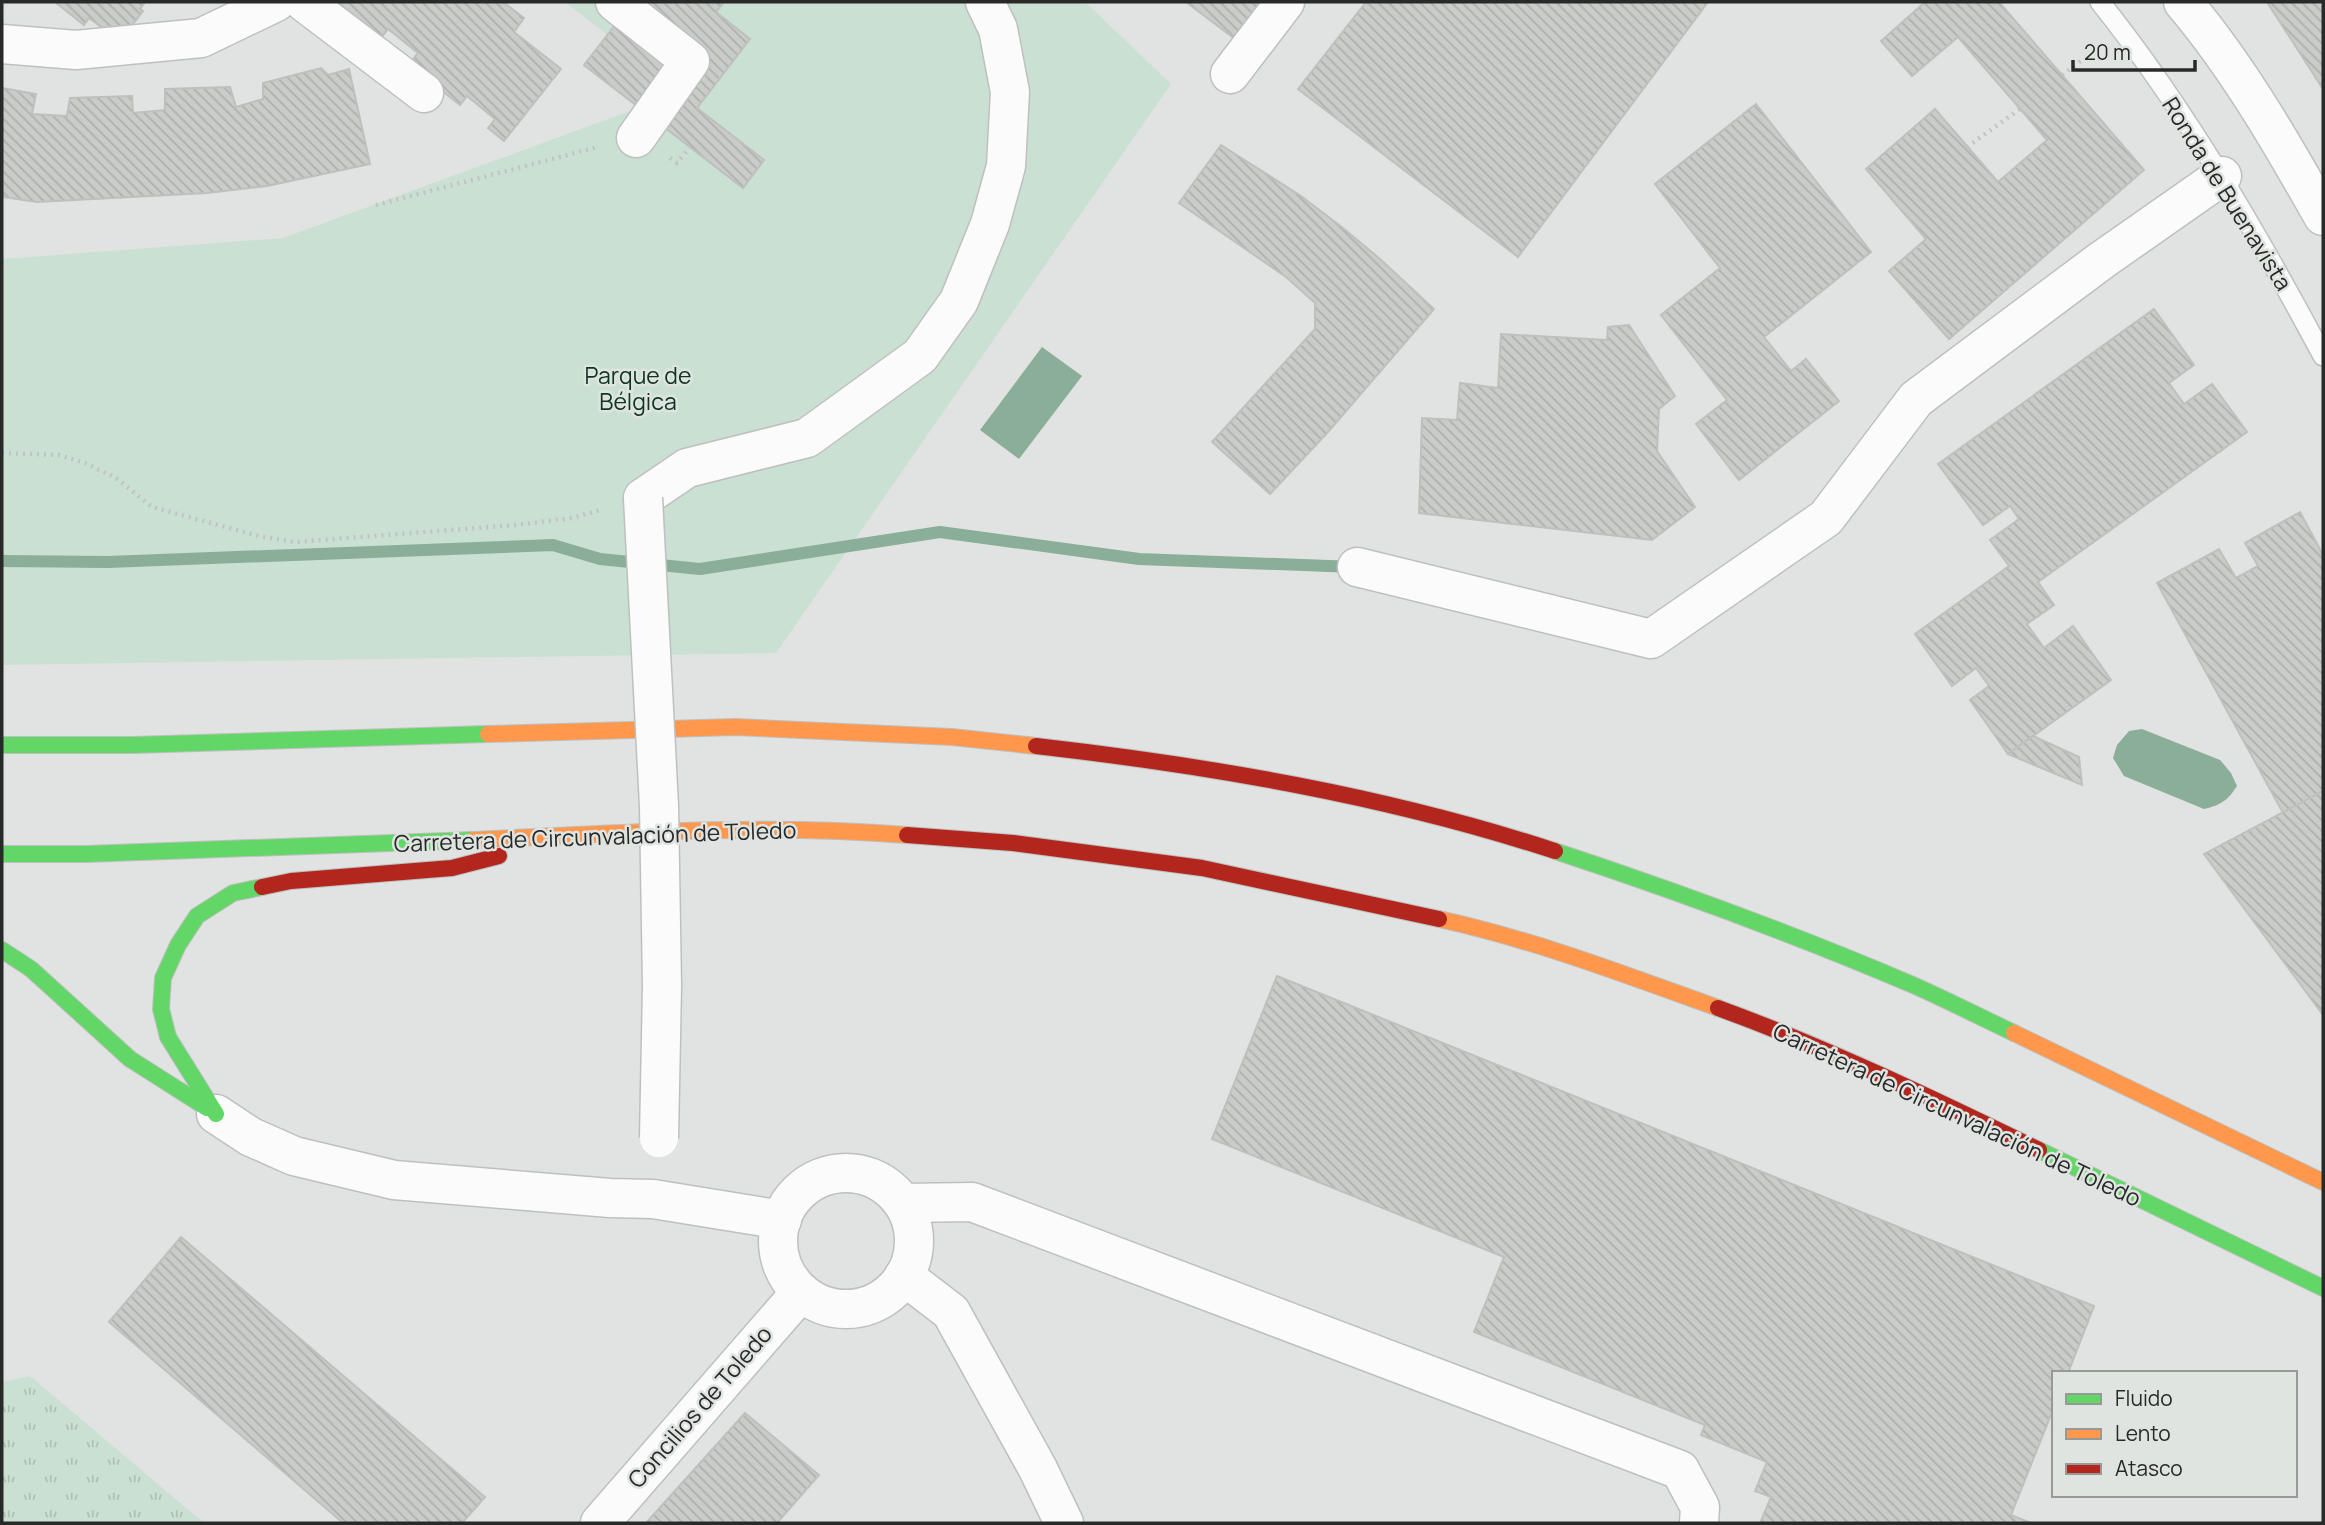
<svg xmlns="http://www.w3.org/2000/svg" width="2325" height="1525" font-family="Manrope,sans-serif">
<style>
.grass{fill:url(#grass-tufts)}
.park{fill:#cae0d2}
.water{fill:#8aae97}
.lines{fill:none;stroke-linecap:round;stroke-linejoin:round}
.stream{stroke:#8aae97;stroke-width:12}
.building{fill:url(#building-back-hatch);stroke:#bec0be;stroke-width:2}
.lane-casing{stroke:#bec0bf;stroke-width:22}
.street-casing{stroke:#bec0bf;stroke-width:41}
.fast-casing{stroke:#bec0bf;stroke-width:18}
.slow-casing{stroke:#bec0bf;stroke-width:18}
.jam-casing{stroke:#bec0bf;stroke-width:18}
.path{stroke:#c3c3c3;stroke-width:4.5;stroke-dasharray:2 5;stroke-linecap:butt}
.lane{stroke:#fafbfa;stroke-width:19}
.street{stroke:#fafbfa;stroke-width:38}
.fast{stroke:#63d668;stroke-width:16}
.slow{stroke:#ff974d;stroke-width:16}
.jam{stroke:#b3261e;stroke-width:16}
.street-bridge-casing{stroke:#bec0bf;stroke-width:41;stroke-linecap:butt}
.street-bridge{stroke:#fafbfa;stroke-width:38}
.labels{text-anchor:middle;stroke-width:5;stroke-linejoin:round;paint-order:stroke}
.street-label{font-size:23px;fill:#282a29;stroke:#dfe4e1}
.park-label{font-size:23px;fill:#0d3721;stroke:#dfe4e1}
</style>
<defs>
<pattern id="grass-tufts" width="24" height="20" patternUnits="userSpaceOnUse" patternTransform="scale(1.75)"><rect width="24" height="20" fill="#cae0d2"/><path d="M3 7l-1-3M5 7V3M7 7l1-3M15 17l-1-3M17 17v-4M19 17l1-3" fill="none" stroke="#aec0b4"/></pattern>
<pattern id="building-back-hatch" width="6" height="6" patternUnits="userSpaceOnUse" patternTransform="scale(1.75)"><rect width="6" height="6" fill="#caccca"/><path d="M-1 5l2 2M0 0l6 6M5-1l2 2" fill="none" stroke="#aeafae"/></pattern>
</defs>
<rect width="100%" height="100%" fill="#e0e3e1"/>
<!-- grass -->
<polygon class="grass" points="30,1376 204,1523 2,1523 2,1382"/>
<!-- park -->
<polygon class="park" points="565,2 1085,2 1171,84 776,653 2,665 2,259 283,238 682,92"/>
<!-- water -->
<g class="water">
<polygon points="1042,347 1082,376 1019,459 980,430"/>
<path d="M2142,729L2220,760L2231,773L2237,786C2228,800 2221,805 2204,809L2124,776L2113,758L2117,745L2129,731Z"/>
</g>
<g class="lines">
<!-- stream -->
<polyline class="stream" points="2,561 108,562 553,545 600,559 700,569 940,532 1139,559 1355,567"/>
</g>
<!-- building -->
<g class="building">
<polygon points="55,2 145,2 140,9 143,11 120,41 89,18 84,25"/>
<polygon points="332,2 503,2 524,18 514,32 561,69 504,141 488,128 495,119 467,96 460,105 409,64 418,53 388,29 379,40"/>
<polygon points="633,2 724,2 716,12 750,39 697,108 764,160 743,188 584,65"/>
<polygon points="1186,2 1281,2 1247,48"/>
<polygon points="1366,2 1708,2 1518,257 1298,89"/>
<polygon points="1925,2 1999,2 2144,170 1949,339 1889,271 1926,239 1866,169 1935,109 1998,182 2047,140 1958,37 1912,76 1881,41"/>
<polygon points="2267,2 2323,2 2323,89"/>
<polygon points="321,68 328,75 349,69 370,164 267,186 207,193 37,202 2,197 2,88 36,94 32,114 67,116 70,98 132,96 133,113 165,110 165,89 230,87 236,107 263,99 263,83"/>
<polygon points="1756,104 1871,252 1764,337 1791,371 1806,359 1839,401 1739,480 1696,424 1727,400 1661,315 1720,268 1655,184"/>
<polygon points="1221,145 1301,196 1343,228 1380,259 1434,309 1328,432 1270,494 1212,442 1315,329 1315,303 1286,277 1179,203"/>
<polygon points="2154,309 2194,365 2169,383 2184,404 2212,384 2247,432 2038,582 2054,605 2027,624 2044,648 2073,626 2111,680 2008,754 1970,700 1989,686 1976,668 1952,686 1915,634 2009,566 1990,540 2019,519 2010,506 1983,525 1938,464"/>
<polygon points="1629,325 1675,396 1659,409 1657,451 1695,507 1652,540 1419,513 1422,418 1457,420 1460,383 1498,388 1501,334 1607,340 1608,327"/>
<polygon points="2300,512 2323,555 2323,791 2283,813 2157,583 2219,549 2236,578 2258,566 2245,543"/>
<polygon points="2033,736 2079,757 2082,785 2008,754"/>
<polygon points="2323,791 2323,1015 2204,854"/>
<polygon points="1277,976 2094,1306 2068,1373 2054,1373 2054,1407 2011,1515 2031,1523 1760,1523 1771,1497 1755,1491 1767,1462 1701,1435 1705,1425 1474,1332 1504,1257 1212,1139"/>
<polygon points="181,1237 485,1497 462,1523 343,1523 109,1322"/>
<polygon points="745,1413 819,1475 777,1523 646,1523"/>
</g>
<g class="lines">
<!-- lane casing -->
<g class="lane-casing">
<path id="lane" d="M2100,2C2187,111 2257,233 2323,356"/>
</g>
<!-- street casing -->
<g class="street-casing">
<g id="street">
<polyline points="304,2 424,93"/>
<polyline points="615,2 690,61 636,138"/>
<path d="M2183,2C2238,67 2281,142 2323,216"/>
<polyline points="2,44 76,50 201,38 276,2"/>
<polyline points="1230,74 1285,2"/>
<polyline points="643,498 687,468 807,438 920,356 959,301 990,224 1006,166 1010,92 998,29 985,2"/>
<polyline points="1357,567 1651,639 1826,518 1916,399 2102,260 2222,176"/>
<polyline points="216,1114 251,1137 294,1156 394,1180 610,1198 653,1199 782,1220"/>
<circle cx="846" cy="1241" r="68"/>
<polyline points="903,1203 972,1202 1680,1470 1700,1507 1699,1523"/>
<polyline points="904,1276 951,1312 1038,1469 1064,1523"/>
<polyline points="600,1523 801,1292"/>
</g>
</g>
<!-- fast casing -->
<g class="fast-casing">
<g id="fast">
<polyline points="2,745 133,745 488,734"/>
<path d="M1555,851C1676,891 1796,935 1913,985C1947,1000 1980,1017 2014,1033"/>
<polyline points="2,854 86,854 473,840"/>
<polyline points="2,950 31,969 130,1059 207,1108"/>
<polyline points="216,1114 168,1037 161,1009 163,978 178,945 197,916 233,893 262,887"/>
<polyline points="2039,1150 2323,1288"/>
</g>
</g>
<!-- slow casing -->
<g class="slow-casing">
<g id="slow">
<polyline points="488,734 736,727 952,737 1036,746"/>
<path d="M473,840C618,833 762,824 907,835"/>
<path d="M1439,919C1535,940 1626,975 1718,1008"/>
<polyline points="2014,1033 2323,1182"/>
</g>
</g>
<!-- jam casing -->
<g class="jam-casing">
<g id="jam">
<path d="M1036,746C1211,766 1387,796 1555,851"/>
<polyline points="907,835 1013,843 1202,868 1439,919"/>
<polyline points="262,887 291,881 452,868 499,856"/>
<path d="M1718,1008C1828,1048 1934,1099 2039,1150"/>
</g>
</g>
<!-- path -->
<g class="path">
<polyline points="2062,75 2099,47"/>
<polyline points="1967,147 2020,109"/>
<polyline points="670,158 677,163 690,147"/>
<polyline points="376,205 598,147"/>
<polyline points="2,453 59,455 85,463 116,478 152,507 259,536 295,542 516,525 572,518 603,509"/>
</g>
<!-- lane -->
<use href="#lane" class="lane"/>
<!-- street -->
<use href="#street" class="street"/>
<!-- fast -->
<use href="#fast" class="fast"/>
<!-- slow -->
<use href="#slow" class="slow"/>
<!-- jam -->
<use href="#jam" class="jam"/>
<!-- street-bridge casing -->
<g class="street-bridge-casing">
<polyline id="street-bridge" points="643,498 659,806 662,986 659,1138"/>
</g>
<!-- street-bridge -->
<use href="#street-bridge" class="street-bridge"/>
</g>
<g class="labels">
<!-- street labels -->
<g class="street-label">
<text transform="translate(2227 194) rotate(58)" y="8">Ronda de Buenavista</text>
<text transform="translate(595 837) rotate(-2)" y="8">Carretera de Circunvalación de Toledo</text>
<text transform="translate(1957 1115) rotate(25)" y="8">Carretera de Circunvalación de Toledo</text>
<text transform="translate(700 1407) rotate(-49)" y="8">Concilios de Toledo</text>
</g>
<!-- park labels -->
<g class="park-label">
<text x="638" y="384">Parque de<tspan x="638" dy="26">Bélgica</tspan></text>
</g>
</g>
<!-- border -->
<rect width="2325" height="1525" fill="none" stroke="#282a29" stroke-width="7"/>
<!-- legend -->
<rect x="2052" y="1371" width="245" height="126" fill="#dfe4e1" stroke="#969a97" stroke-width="2"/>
<rect x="2066" y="1394" width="35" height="10" fill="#63d668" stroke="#969a97" stroke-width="2"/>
<text x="2115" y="1406" font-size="21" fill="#282a29">Fluido</text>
<rect x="2066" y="1429" width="35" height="10" fill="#ff974d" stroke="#969a97" stroke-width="2"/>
<text x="2115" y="1441" font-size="21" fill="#282a29">Lento</text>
<rect x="2066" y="1464" width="35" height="10" fill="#b3261e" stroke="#969a97" stroke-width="2"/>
<text x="2115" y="1476" font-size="21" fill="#282a29">Atasco</text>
<!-- scale -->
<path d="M2073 60v10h122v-10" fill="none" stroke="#282a29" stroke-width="3.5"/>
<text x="2084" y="60" font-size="21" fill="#282a29" stroke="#dfe4e1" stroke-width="5" paint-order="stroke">20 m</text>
</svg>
